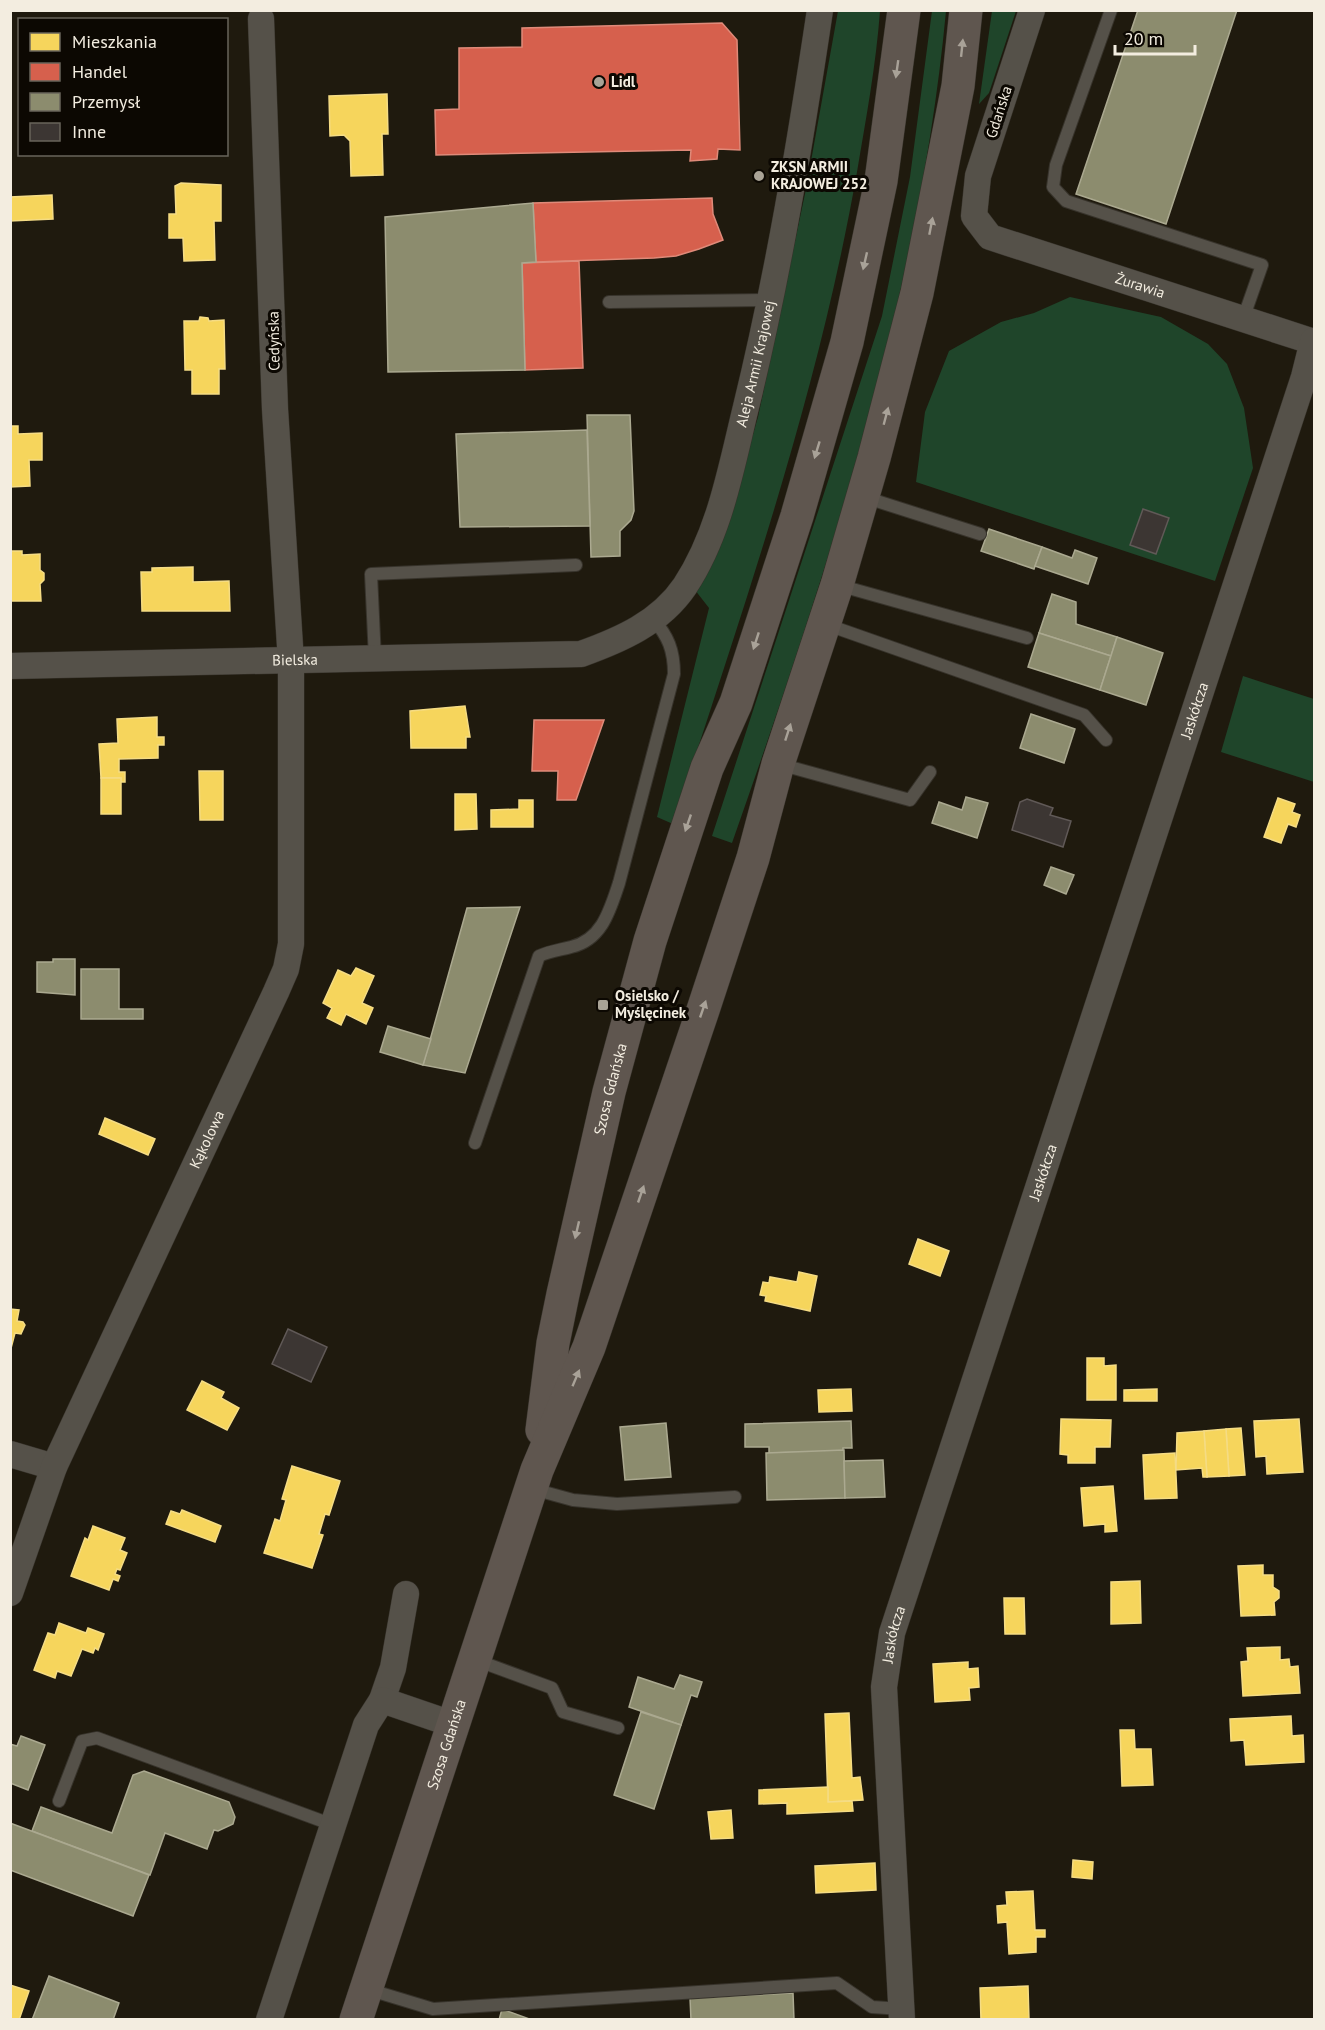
<svg xmlns="http://www.w3.org/2000/svg" width="1325" height="2030" font-family="'PT Sans',sans-serif">
<style>
.green{fill:#1f452a}
.homes{fill:#f6d55c;stroke:#f5dc84;stroke-width:1.5}
.shops{fill:#d6604d;stroke:#df8a79;stroke-width:1.5}
.industry{fill:#8c8c6e;stroke:#aba990;stroke-width:1.5}
.building{fill:#3c3633;stroke:#605957;stroke-width:1.5}
.lines{fill:none;stroke-linecap:round;stroke-linejoin:round}
.lane-casing{stroke:#37332b;stroke-width:14}
.street-casing{stroke:#37332b;stroke-width:27}
.primary-casing{stroke:#37332b;stroke-width:34}
.lane{stroke:#555149;stroke-width:12}
.street{stroke:#555149;stroke-width:26}
.primary{stroke:#5f564f;stroke-width:33}
.oneway{fill:#a9a298}
.poi-dot{fill:#a9a396;stroke:#0c0802;stroke-width:2}
.labels{text-anchor:middle;stroke-width:6;stroke-linejoin:round;paint-order:stroke}
.poi-label{font-size:15px;font-weight:bold;fill:#f3ede0;stroke:#0c0802;text-anchor:start}
.street-label{font-size:15px;fill:#f3ede0;stroke:#0c0802}
</style>
<rect width="100%" height="100%" fill="#1f1a0e"/>
<!-- green -->
<g class="green">
<path d="M838,11H880C876,65 866,119 857,172C818,395 743,609 673,824L657,817L709,608L695,590L734,499L758,417L806,189Z"/>
<path d="M932,11H946C919,298 827,572 732,843L712,836L882,316L910,177Z"/>
<polygon points="992,11 1016,11 989,93 979,104"/>
<polygon points="1070,297 1161,317 1208,344 1227,364 1244,408 1253,468 1215,581 916,482 925,412 949,351 1001,322 1034,313"/>
<polygon points="1243,676 1314,699 1314,782 1221,752"/>
</g>
<!-- homes -->
<g class="homes">
<polygon points="387,94 388,134 382,134 383,175 351,176 350,141 344,135 330,136 329,96"/>
<polygon points="181,183 221,185 221,221 214,221 215,260 184,261 183,238 169,238 169,214 176,214 175,186"/>
<polygon points="52,195 53,219 10,221 10,197"/>
<polygon points="200,317 208,318 209,321 224,320 225,369 219,369 219,394 192,394 192,370 185,370 184,321 199,321"/>
<polygon points="10,426 18,426 18,434 42,433 42,460 29,460 30,486 10,487"/>
<polygon points="10,551 22,551 22,555 40,554 40,570 44,573 44,580 40,584 41,601 10,601"/>
<polygon points="193,567 193,582 229,581 230,611 142,611 141,572 152,572 152,568"/>
<polygon points="465,706 470,737 466,737 466,748 411,748 410,711"/>
<polygon points="157,717 157,737 164,737 164,745 158,745 158,758 119,759 119,772 125,772 125,782 121,782 121,778 101,778 99,744 118,743 117,719"/>
<polygon points="199,771 223,771 223,820 200,820"/>
<rect x="101" y="778" width="20" height="36"/>
<polygon points="455,794 476,794 477,829 455,830"/>
<polygon points="1278,798 1295,804 1292,812 1300,815 1296,827 1288,824 1281,843 1264,837"/>
<polygon points="519,800 533,800 533,827 491,827 491,810 519,809"/>
<polygon points="356,968 374,976 362,1003 373,1008 366,1024 346,1014 341,1025 327,1018 332,1008 323,1003 338,970 351,976"/>
<polygon points="105,1118 155,1139 148,1155 99,1134"/>
<polygon points="918,1239 949,1251 940,1276 909,1264"/>
<polygon points="799,1272 817,1276 810,1311 765,1301 766,1296 760,1295 763,1282 769,1283 770,1277 797,1282"/>
<polygon points="10,1309 19,1310 17,1321 23,1322 25,1325 21,1334 15,1333 10,1352"/>
<polygon points="1087,1358 1104,1358 1104,1366 1116,1365 1116,1400 1087,1400"/>
<polygon points="202,1381 224,1392 221,1398 239,1408 227,1430 187,1410"/>
<polygon points="851,1389 852,1411 819,1412 818,1390"/>
<polygon points="1157,1389 1157,1401 1124,1401 1124,1390"/>
<polygon points="1061,1419 1111,1420 1110,1447 1095,1447 1095,1463 1068,1463 1068,1455 1060,1454"/>
<polygon points="1299,1419 1303,1472 1267,1474 1266,1456 1256,1457 1254,1421"/>
<polygon points="1241,1428 1245,1475 1229,1476 1226,1429"/>
<polygon points="1226,1429 1229,1476 1207,1477 1204,1431"/>
<polygon points="1204,1431 1207,1477 1203,1477 1202,1468 1176,1470 1177,1433"/>
<polygon points="1175,1453 1177,1498 1145,1499 1143,1455"/>
<polygon points="292,1466 340,1481 329,1515 325,1514 319,1534 323,1535 312,1568 264,1553 275,1519 280,1521 286,1500 282,1499"/>
<polygon points="1113,1486 1117,1531 1105,1532 1105,1524 1084,1526 1081,1488"/>
<polygon points="182,1510 221,1526 215,1542 166,1524 171,1511 180,1514"/>
<polygon points="93,1526 125,1538 120,1550 127,1553 120,1570 117,1569 115,1574 120,1576 118,1581 113,1579 109,1590 71,1576 85,1538 88,1540"/>
<polygon points="1263,1565 1263,1575 1273,1575 1273,1587 1279,1591 1279,1598 1274,1602 1275,1615 1241,1616 1238,1566"/>
<polygon points="1140,1581 1141,1623 1111,1624 1111,1582"/>
<polygon points="1004,1598 1024,1598 1025,1634 1005,1634"/>
<polygon points="59,1623 86,1633 88,1628 104,1634 98,1650 95,1648 93,1653 82,1649 71,1676 57,1671 55,1678 34,1670 48,1633 55,1635"/>
<polygon points="1280,1647 1280,1660 1289,1659 1290,1667 1298,1666 1300,1693 1243,1696 1241,1662 1248,1661 1247,1648"/>
<polygon points="968,1662 968,1669 978,1668 979,1687 969,1688 970,1700 935,1702 933,1664"/>
<polygon points="849,1713 852,1778 860,1777 863,1800 828,1802 825,1714"/>
<polygon points="1291,1716 1292,1736 1303,1735 1304,1762 1246,1765 1244,1740 1231,1741 1230,1719"/>
<polygon points="1120,1730 1134,1730 1135,1749 1151,1749 1153,1785 1122,1786"/>
<polygon points="828,1787 828,1802 852,1801 853,1811 787,1814 787,1803 759,1804 759,1790"/>
<polygon points="731,1810 733,1838 711,1839 708,1812"/>
<polygon points="1073,1860 1093,1862 1092,1879 1072,1877"/>
<polygon points="875,1863 876,1890 816,1893 815,1866"/>
<polygon points="1033,1891 1035,1930 1045,1930 1045,1937 1036,1937 1036,1952 1009,1954 1007,1922 998,1923 997,1906 1007,1905 1006,1892"/>
<polygon points="10,1985 29,1991 19,2020 10,2020"/>
<polygon points="1028,1986 1029,2020 981,2020 980,1988"/>
</g>
<!-- shops -->
<g class="shops">
<polygon points="722,23 737,40 740,150 718,149 717,159 690,161 691,150 436,155 435,110 459,109 459,48 522,47 522,28"/>
<polygon points="712,198 713,214 723,240 699,249 676,256 654,258 536,262 533,203"/>
<polygon points="579,261 583,368 525,370 522,263"/>
<polygon points="534,720 604,720 576,800 557,800 558,771 532,771"/>
</g>
<!-- industry -->
<g class="industry">
<polygon points="1138,10 1237,10 1166,224 1076,194"/>
<polygon points="533,203 536,262 522,263 525,370 388,372 385,217"/>
<polygon points="587,415 630,415 634,511 631,520 620,531 620,556 591,557"/>
<polygon points="587,430 590,526 460,527 456,434"/>
<polygon points="989,529 1042,547 1034,569 981,551"/>
<polygon points="1042,547 1072,558 1075,550 1097,558 1088,584 1035,566"/>
<polygon points="1052,594 1076,602 1076,624 1117,637 1111,656 1039,633"/>
<polygon points="1039,633 1111,656 1100,690 1028,667"/>
<polygon points="1117,637 1163,653 1146,705 1100,690"/>
<polygon points="1031,714 1075,729 1064,763 1020,748"/>
<polygon points="966,797 988,803 977,838 932,823 939,802 962,810"/>
<polygon points="1051,867 1074,875 1066,894 1044,885"/>
<polygon points="520,907 465,1073 423,1065 467,908"/>
<polygon points="53,959 75,959 75,995 37,992 37,962 53,962"/>
<polygon points="81,969 119,969 119,1009 143,1009 143,1019 81,1019"/>
<polygon points="388,1026 431,1039 423,1065 380,1052"/>
<polygon points="851,1421 852,1448 843,1448 843,1451 769,1453 769,1447 745,1447 745,1424"/>
<polygon points="666,1423 671,1477 625,1480 620,1427"/>
<polygon points="844,1450 845,1498 767,1500 766,1453"/>
<polygon points="883,1460 885,1497 845,1498 844,1461"/>
<polygon points="680,1675 702,1682 697,1697 691,1695 681,1725 629,1707 638,1677 674,1689"/>
<polygon points="641,1712 681,1725 654,1809 614,1795"/>
<polygon points="21,1736 45,1745 28,1790 10,1783 10,1744 17,1746"/>
<polygon points="144,1771 229,1802 235,1817 233,1824 218,1831 214,1830 207,1849 165,1833 150,1875 32,1831 41,1807 112,1833 133,1775"/>
<polygon points="10,1823 149,1875 133,1916 10,1870"/>
<polygon points="49,1976 119,2003 113,2020 32,2020"/>
<polygon points="793,1993 794,2020 691,2020 690,1998"/>
<polygon points="502,2009 532,2020 499,2020"/>
</g>
<!-- building -->
<g class="building">
<polygon points="1143,509 1169,518 1156,554 1130,545"/>
<polygon points="1027,799 1053,808 1050,815 1071,821 1063,847 1012,830 1020,802"/>
<polygon points="288,1329 327,1347 311,1382 272,1364"/>
</g>
<g class="lines">
<!-- lane casing -->
<g class="lane-casing">
<g id="lane">
<polyline points="1111,10 1056,165 1053,187 1066,201 1262,265 1243,319"/>
<polyline points="609,302 771,300"/>
<polyline points="864,497 980,534"/>
<polyline points="838,585 1027,638"/>
<polyline points="825,624 1084,715 1106,740"/>
<polyline points="375,659 371,574 576,565"/>
<polyline points="779,764 910,800 930,772"/>
<path d="M475,1143L539,956C550,951 560,950 571,947C602,940 610,910 619,883L674,674C674,650 668,636 653,619"/>
<polyline points="533,1489 573,1500 617,1504 735,1497"/>
<polyline points="476,1660 552,1688 563,1712 618,1728"/>
<polyline points="59,1801 82,1741 97,1738 333,1825"/>
<polyline points="367,1989 433,2009 837,1983 872,2007 902,2009"/>
</g>
</g>
<!-- street casing -->
<g class="street-casing">
<g id="street">
<path id="s1" d="M1032,10L978,176L974,216L990,237L1314,342"/>
<path id="s2" d="M10,666L581,654C620,640 660,623 685,586C720,533 731,468 746,407C778,276 800,144 820,10"/>
<polyline points="10,1454 54,1467"/>
<path id="s3" d="M10,1593L54,1467L276,992L286,969L291,944V662L275,409L261,19"/>
<polyline points="382,1700 393,1668 406,1594"/>
<polyline points="269,2020 366,1725 382,1700 455,1725"/>
<path id="s4" d="M902,2020L884,1687L892,1633L1304,377L1313,341"/>
</g>
</g>
<!-- primary casing -->
<g class="primary-casing">
<g id="primary">
<path id="s5" d="M542,1430L553,1343L563,1294L609,1092L650,941L707,768L736,703L797,516L847,342L881,181L904,10"/>
<path id="s6" d="M356,2020L537,1470L589,1347L703,1010L753,858L778,764L837,585L874,458L917,293L958,86L966,10"/>
</g>
</g>
<!-- lane -->
<use href="#lane" class="lane"/>
<!-- street -->
<use href="#street" class="street"/>
<!-- primary -->
<use href="#primary" class="primary"/>
</g>
<!-- one-way arrows -->
<defs><path id="oneway-solid" d="M-6-.8H1V-3.2L6.5 0L1 3.2V.8H-6Z" transform="scale(1.5)"/></defs>
<g class="oneway">
<use href="#oneway-solid" transform="translate(962 48) rotate(-84)"/>
<use href="#oneway-solid" transform="translate(897 69) rotate(98)"/>
<use href="#oneway-solid" transform="translate(931 226) rotate(-79)"/>
<use href="#oneway-solid" transform="translate(865 261) rotate(103)"/>
<use href="#oneway-solid" transform="translate(886 416) rotate(-75)"/>
<use href="#oneway-solid" transform="translate(817 450) rotate(107)"/>
<use href="#oneway-solid" transform="translate(756 641) rotate(108)"/>
<use href="#oneway-solid" transform="translate(788 732) rotate(-72)"/>
<use href="#oneway-solid" transform="translate(688 823) rotate(109)"/>
<use href="#oneway-solid" transform="translate(703 1009) rotate(-71)"/>
<use href="#oneway-solid" transform="translate(641 1194) rotate(-71)"/>
<use href="#oneway-solid" transform="translate(577 1230) rotate(103)"/>
<use href="#oneway-solid" transform="translate(576 1378) rotate(-67)"/>
</g>
<!-- markers -->
<g class="poi-dot">
<circle cx="599" cy="82" r="6"/>
<circle cx="759" cy="176" r="6"/>
<rect x="597" y="999" width="12" height="12" rx="3"/>
</g>
<g class="labels">
<!-- poi labels -->
<g class="poi-label">
<text x="611" y="87">Lidl</text>
<text x="771" y="172">ZKSN ARMII<tspan x="771" dy="17">KRAJOWEJ 252</tspan></text>
<text x="615" y="1001">Osielsko /<tspan x="615" dy="17">Myślęcinek</tspan></text>
</g>
<!-- street labels -->
<g class="street-label">
<text transform="translate(999 112) rotate(-72)" y="5">Gdańska</text>
<text dy="5" stroke="none"><textPath href="#s1" startOffset="399">Żurawia</textPath></text>
<text transform="translate(274 341) rotate(-91)" y="5">Cedyńska</text>
<text dy="5" stroke="none"><textPath href="#s2" startOffset="932">Aleja Armii Krajowej</textPath></text>
<text dy="5" stroke="none"><textPath href="#s2" startOffset="285">Bielska</textPath></text>
<text dy="5" stroke="none"><textPath href="#s4" startOffset="1359">Jaskółcza</textPath></text>
<text dy="5" stroke="none"><textPath href="#s5" startOffset="348">Szosa Gdańska</textPath></text>
<text dy="5" stroke="none"><textPath href="#s3" startOffset="495">Kąkolowa</textPath></text>
<text dy="5" stroke="none"><textPath href="#s4" startOffset="873">Jaskółcza</textPath></text>
<text dy="5" stroke="none"><textPath href="#s4" startOffset="387">Jaskółcza</textPath></text>
<text dy="5" stroke="none"><textPath href="#s6" startOffset="290">Szosa Gdańska</textPath></text>
</g>
</g>
<!-- border -->
<rect width="1325" height="2030" fill="none" stroke="#f3ede0" stroke-width="24"/>
<!-- legend -->
<rect x="18" y="18" width="210" height="138" fill="#0c0802" stroke="#68645b" stroke-width="1.5"/>
<rect x="30" y="33" width="30" height="18" fill="#f6d55c" stroke="#68645b" stroke-width="1.5"/>
<text x="72" y="48" font-size="18" fill="#f3ede0">Mieszkania</text>
<rect x="30" y="63" width="30" height="18" fill="#d6604d" stroke="#68645b" stroke-width="1.5"/>
<text x="72" y="78" font-size="18" fill="#f3ede0">Handel</text>
<rect x="30" y="93" width="30" height="18" fill="#8c8c6e" stroke="#68645b" stroke-width="1.5"/>
<text x="72" y="108" font-size="18" fill="#f3ede0">Przemysł</text>
<rect x="30" y="123" width="30" height="18" fill="#3c3633" stroke="#68645b" stroke-width="1.5"/>
<text x="72" y="138" font-size="18" fill="#f3ede0">Inne</text>
<!-- scale -->
<path d="M1115 45v9h80v-9" fill="none" stroke="#f3ede0" stroke-width="3"/>
<text x="1124" y="45" font-size="18" fill="#f3ede0" stroke="#0c0802" stroke-width="4.5" paint-order="stroke">20 m</text>
</svg>
